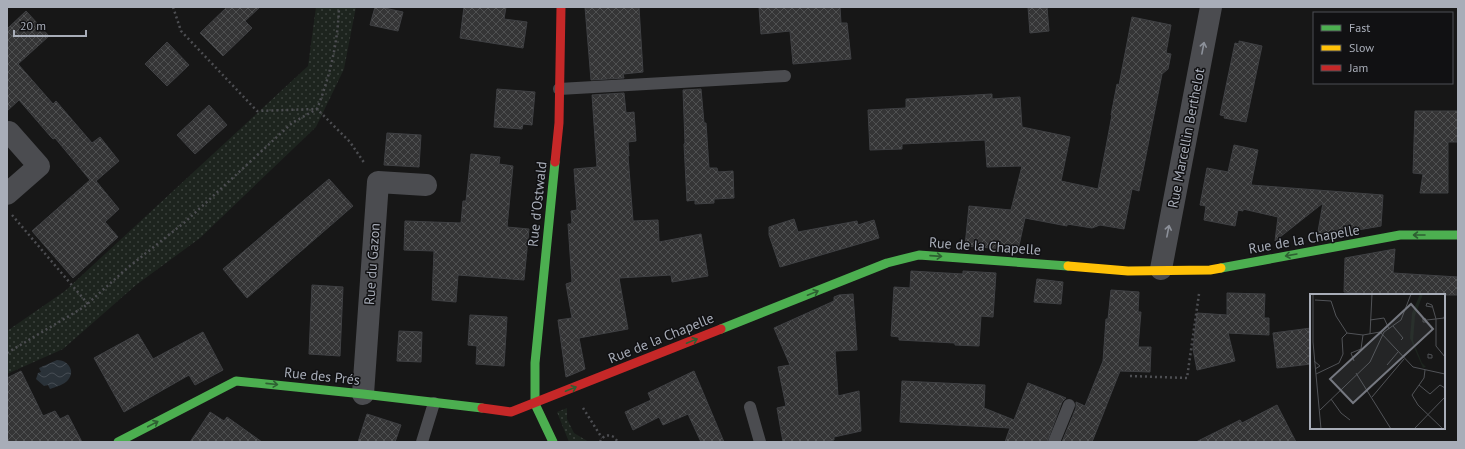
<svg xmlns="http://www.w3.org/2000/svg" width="1465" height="449" font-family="'PT Sans',sans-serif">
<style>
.grass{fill:url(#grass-dots)}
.water{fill:url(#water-waves)}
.building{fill:url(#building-cross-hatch);stroke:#3f4043}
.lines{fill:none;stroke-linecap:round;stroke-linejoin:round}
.path{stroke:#4d4e52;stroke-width:2.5;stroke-dasharray:2 3;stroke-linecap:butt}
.lane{stroke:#4b4c50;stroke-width:12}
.street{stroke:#4b4c50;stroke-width:22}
.fast{stroke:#4caf50;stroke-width:9}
.slow{stroke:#ffc107;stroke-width:9}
.jam{stroke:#c62828;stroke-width:9}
.oneway{stroke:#8c9099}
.oneway2{stroke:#2e6032}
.labels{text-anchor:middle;stroke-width:3;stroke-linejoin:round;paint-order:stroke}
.street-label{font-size:14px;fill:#a8adb8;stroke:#111113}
.inset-road{fill:none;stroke:#515357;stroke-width:1}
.view{fill:#757880;fill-opacity:0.15;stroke:#757880;stroke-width:2}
.inset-edge{fill:none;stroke:#a8adb8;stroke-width:2}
</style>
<defs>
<pattern id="grass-dots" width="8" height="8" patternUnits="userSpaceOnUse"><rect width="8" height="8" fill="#1d241e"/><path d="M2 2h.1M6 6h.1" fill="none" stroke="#3b413d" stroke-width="1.8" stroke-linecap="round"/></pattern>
<pattern id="water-waves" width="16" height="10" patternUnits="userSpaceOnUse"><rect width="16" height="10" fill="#2a3239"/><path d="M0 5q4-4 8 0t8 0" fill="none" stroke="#464d54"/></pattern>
<pattern id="building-cross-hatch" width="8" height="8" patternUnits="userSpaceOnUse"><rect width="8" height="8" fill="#353536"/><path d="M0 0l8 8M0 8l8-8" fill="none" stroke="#4f5051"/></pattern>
</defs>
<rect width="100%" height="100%" fill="#171717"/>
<!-- grass -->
<g class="grass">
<polygon points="316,7 356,7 344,69 316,127 200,238 136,285 63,349 7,374 7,331 65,291 308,66"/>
<polygon points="567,408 567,419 574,433 589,442 569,442 557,412"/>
</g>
<!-- water -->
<path class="water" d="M57,360C68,360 76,371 68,380C64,385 55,387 50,389L48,385L44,386L36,379L38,373L41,372L39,368Z"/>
<!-- building -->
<g class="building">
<polygon points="227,7 260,7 245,21 252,28 223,56 200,33"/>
<polygon points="375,7 380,7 403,12 398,31 370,25"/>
<polygon points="464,7 506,7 504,19 527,22 523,48 460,38"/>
<polygon points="585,7 639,7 643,72 623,74 624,78 591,80"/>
<polygon points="759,7 840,7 841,23 847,23 851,59 793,64 790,31 761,34"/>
<polygon points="1028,7 1047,7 1049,31 1030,33"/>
<polygon points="26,11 49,36 18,64 53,104 56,101 92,143 100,137 119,161 96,181 119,209 105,222 118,237 73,278 32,231 90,180 55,138 53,139 51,137 19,100 7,111 7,29"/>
<polygon points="1132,17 1171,25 1166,53 1171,54 1168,69 1162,74 1139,191 1132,189 1124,229 1100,225 1092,228 1067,224 1067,226 1025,218 1018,250 965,246 969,206 1011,210 1022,166 987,167 985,140 902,144 902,149 870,150 868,110 906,108 906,99 992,94 992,99 1020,97 1022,127 1070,137 1061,181 1098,189 1112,115 1111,115 1117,84 1119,85"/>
<polygon points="1239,41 1262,46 1246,122 1224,118 1225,116 1220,115 1235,43 1239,44"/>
<polygon points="167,42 189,65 167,86 145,64"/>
<polygon points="497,89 535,92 532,125 523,124 522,129 494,127"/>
<polygon points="701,89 704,123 706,123 709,168 717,168 718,172 733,171 734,198 714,199 714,203 695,204 695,200 687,201 684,144 685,143 683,90"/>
<polygon points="624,93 626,113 634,112 636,141 628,142 629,156 628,156 633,221 658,220 659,242 701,234 708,276 672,282 671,275 619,278 628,329 579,338 585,369 566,377 558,320 572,318 566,284 572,282 568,224 572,224 571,211 577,210 574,169 597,167 592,95"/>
<polygon points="209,105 227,125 195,154 177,135"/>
<polygon points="1415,111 1458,111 1458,142 1448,142 1448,193 1420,193 1423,174 1413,173"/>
<polygon points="387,133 421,135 419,167 384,165"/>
<polygon points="1234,145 1258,150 1251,185 1383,195 1381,226 1317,237 1323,203 1275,241 1278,217 1243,209 1243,211 1238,210 1235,226 1204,220 1206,206 1200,205 1207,168 1228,172"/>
<polygon points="471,154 500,157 499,164 513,166 507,227 529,229 524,280 458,275 456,302 432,300 434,251 404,250 405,221 461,223 463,201 466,201"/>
<polygon points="329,179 353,206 247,298 223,269"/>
<polygon points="794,219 798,232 857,221 858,225 874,220 879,238 780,267 769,235 769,227"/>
<polygon points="1395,249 1393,273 1458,277 1458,295 1382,295 1344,292 1345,258"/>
<polygon points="911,271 963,274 963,271 996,273 993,317 981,316 979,346 955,345 955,343 899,340 899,337 891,336 894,287 910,288"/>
<polygon points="1037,279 1063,282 1061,304 1034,302"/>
<polygon points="312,285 343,287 340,356 309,354"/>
<polygon points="1111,290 1139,292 1138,312 1141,312 1138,347 1151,347 1150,372 1120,371 1092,442 1062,442 1076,408 1076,402 1085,406 1103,361 1106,319 1108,319"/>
<polygon points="1227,293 1265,294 1264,318 1269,318 1269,335 1228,333 1235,361 1197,370 1193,349 1197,313 1227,315"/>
<polygon points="853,294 857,350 835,351 838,396 859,391 861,431 834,437 834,440 823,442 783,442 777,408 786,406 778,367 790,365 774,328 834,301 834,297 839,295"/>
<polygon points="470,315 507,317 504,366 476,364 477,346 468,345"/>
<polygon points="1311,328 1311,364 1277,368 1273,333"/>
<polygon points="399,331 422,332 421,362 397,361"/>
<polygon points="203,332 223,370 195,385 189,375 124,412 94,358 138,334 153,359"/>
<polygon points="21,371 43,416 55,411 60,419 68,415 82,442 7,442 7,378"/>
<polygon points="694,371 724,442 701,442 688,414 663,425 659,417 633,430 625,412 651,400 648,393"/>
<polygon points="902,381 985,385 984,408 1014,420 1028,383 1066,398 1062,402 1047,442 1005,442 1010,428 900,422"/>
<polygon points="1277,405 1296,442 1196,442 1240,420 1242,423"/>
<polygon points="210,412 224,421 227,417 262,442 190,442"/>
<polygon points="367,414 401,425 395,442 358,442"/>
</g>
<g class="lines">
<!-- path -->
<g class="path">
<path d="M173,7L181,31L257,111L317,109C330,76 338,42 339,7"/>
<polyline points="12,215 88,304"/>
<polyline points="7,353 84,307 125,270 185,222 292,123 317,109 350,142 365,164"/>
<polyline points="1130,376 1187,378 1199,294"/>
<polyline points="583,408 602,438"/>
<path d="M600,442C603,435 608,434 614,437L618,442"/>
</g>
<!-- lane -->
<g class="lane">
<polyline points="559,89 785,76"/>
<polyline points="750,407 760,442"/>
<polyline points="422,442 434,403"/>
<polyline points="1054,442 1069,405"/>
</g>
<!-- street -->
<g class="street">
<polyline points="7,133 9,132 39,166 7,194"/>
<polyline points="1161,269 1211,7"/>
<polyline points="363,394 378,182 426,185"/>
</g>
<!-- fast -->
<g class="fast">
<polyline points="1221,268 1400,235 1458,235"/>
<polyline points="721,329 887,263 919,255 1068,266"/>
<polyline points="118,442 236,381 363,394 482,408"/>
<polyline points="553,442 535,404 535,363 555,162"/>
</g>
<!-- slow -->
<polyline class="slow" points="1068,266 1128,271 1210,270 1221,268"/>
<!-- jam -->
<g class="jam">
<polyline points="555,162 559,123 561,7"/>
<polyline points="482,408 511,412 721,329"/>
</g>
</g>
<!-- one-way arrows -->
<defs><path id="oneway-shaft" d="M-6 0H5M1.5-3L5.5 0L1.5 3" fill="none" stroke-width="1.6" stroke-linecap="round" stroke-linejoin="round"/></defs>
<g class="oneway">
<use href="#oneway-shaft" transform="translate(1203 48) rotate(-79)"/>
<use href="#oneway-shaft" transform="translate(1168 231) rotate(-79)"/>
</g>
<g class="oneway2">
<use href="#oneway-shaft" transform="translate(1419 235) rotate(180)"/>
<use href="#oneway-shaft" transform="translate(1291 255) rotate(170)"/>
<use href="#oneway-shaft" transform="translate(936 256) rotate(4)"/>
<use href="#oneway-shaft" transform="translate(813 293) rotate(-22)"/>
<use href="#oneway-shaft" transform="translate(692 341) rotate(-22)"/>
<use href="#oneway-shaft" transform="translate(272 384) rotate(6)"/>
<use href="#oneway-shaft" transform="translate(571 389) rotate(-22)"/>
<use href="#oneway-shaft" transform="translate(153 424) rotate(-28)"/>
</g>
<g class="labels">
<!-- street labels -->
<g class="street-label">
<text transform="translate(1186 138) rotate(-79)" y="5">Rue Marcellin Berthelot</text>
<text transform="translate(537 204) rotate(-84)" y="5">Rue d'Ostwald</text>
<text transform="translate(1304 239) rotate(-10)" y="5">Rue de la Chapelle</text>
<text transform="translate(985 246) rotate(4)" y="5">Rue de la Chapelle</text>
<text transform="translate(372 264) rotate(-86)" y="5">Rue du Gazon</text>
<text transform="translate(661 338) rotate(-22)" y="5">Rue de la Chapelle</text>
<text transform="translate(322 376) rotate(6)" y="5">Rue des Prés</text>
</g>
</g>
<!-- overview -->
<g transform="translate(1310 294)">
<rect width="135" height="135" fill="#171717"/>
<path d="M110,0H113L105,22L103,47L112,69L116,73L113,74L100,44L102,19Z" fill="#1d241e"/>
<path class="inset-road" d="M3,0V48L11,135M5,6L21,7L26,22L37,39L53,41L70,38L103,73L135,80M122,13L116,12L117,9L122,11L126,25V52L135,63M113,24L116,25V28H113ZM60,26L74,24L79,35M117,26L134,24L135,20M83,32L93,44L91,46M60,40L62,0M118,60L122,61V64H118ZM4,67L10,72L5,75M44,67L41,59L51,55L53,41M77,71L88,58M115,76L114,84L102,101L108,111L133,135M46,79L81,135M6,80L29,69L33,60L32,44L37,39M109,91L120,100L130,91L135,94M62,103L94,65M21,105L31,119L40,126M10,116L60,68L74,38L91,26L101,0M104,135L135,103"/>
<path class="view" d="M101,10L123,35L43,109L20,85Z"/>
<rect width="135" height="135" class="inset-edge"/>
</g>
<!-- border -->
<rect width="1465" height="449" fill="none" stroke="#a8adb8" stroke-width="16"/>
<!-- legend -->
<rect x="1313" y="12" width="140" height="72" fill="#111113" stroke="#4d4f55"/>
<rect x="1321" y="25" width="20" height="6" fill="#4caf50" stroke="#4d4f55"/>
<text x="1349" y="32" font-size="12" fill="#a8adb8">Fast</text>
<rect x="1321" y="45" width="20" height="6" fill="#ffc107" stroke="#4d4f55"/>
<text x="1349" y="52" font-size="12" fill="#a8adb8">Slow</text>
<rect x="1321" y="65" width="20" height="6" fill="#c62828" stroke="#4d4f55"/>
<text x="1349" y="72" font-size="12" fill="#a8adb8">Jam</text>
<!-- scale -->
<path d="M14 30v6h72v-6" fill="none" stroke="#a8adb8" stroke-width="2"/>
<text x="20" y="30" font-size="12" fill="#a8adb8" stroke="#111113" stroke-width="3" paint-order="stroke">20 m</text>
</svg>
